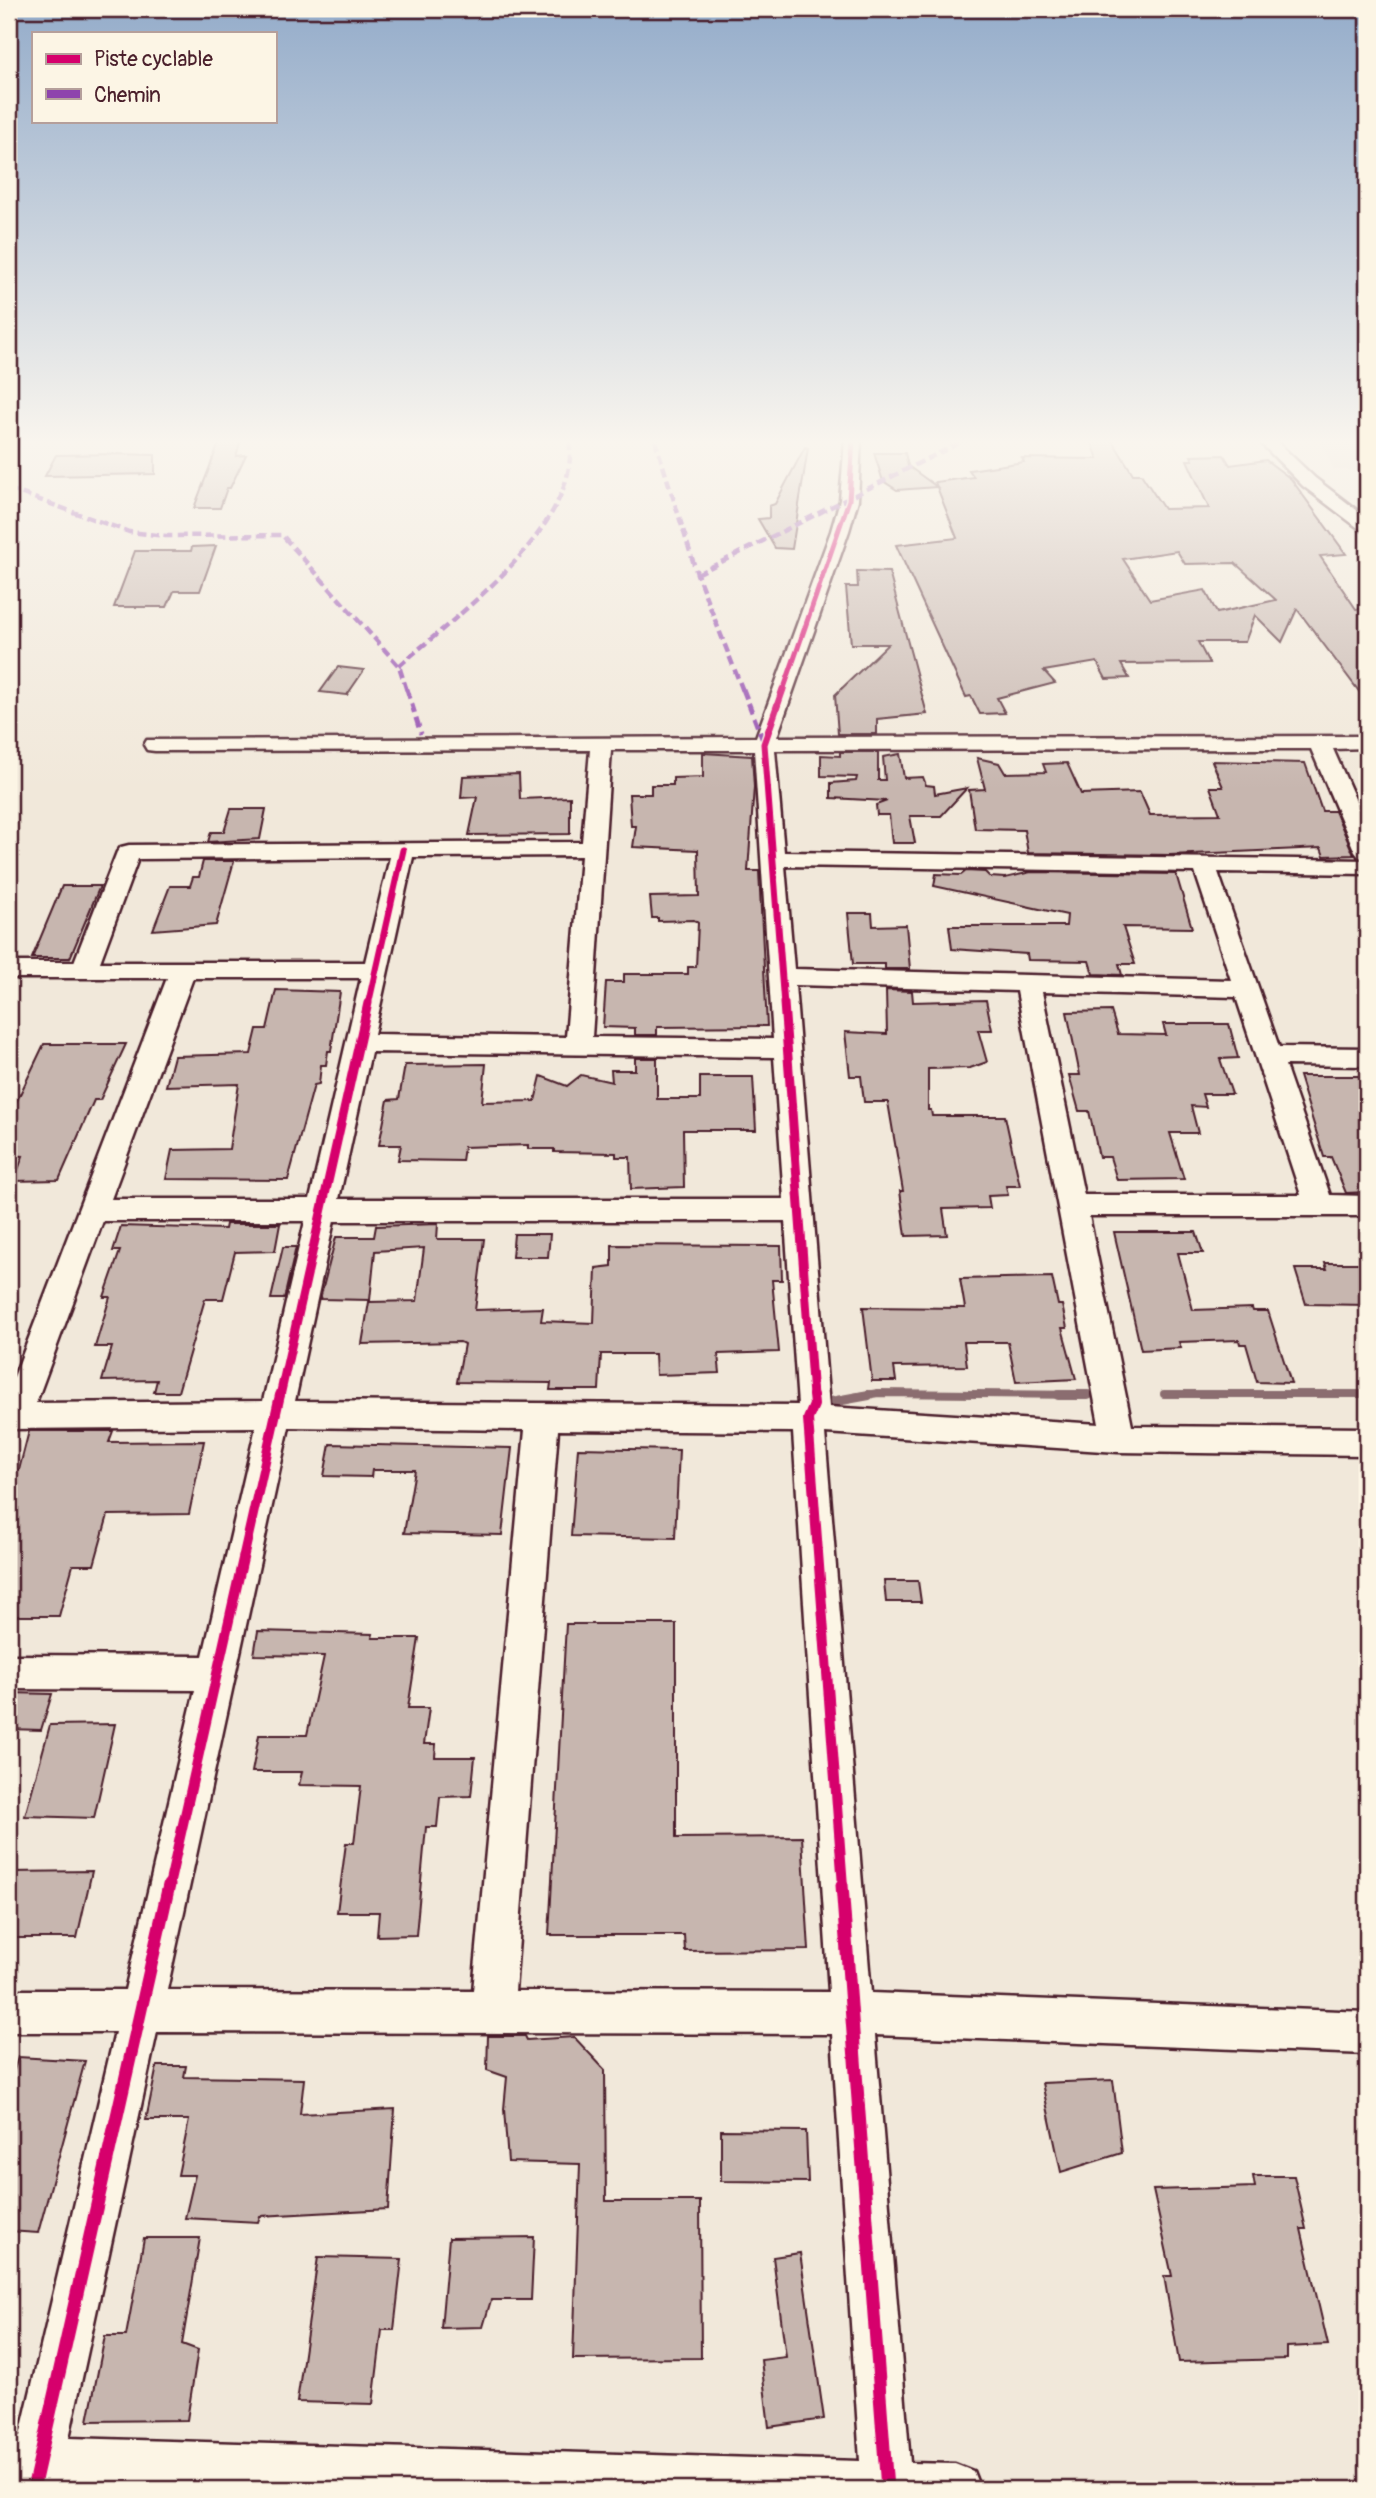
<svg xmlns="http://www.w3.org/2000/svg" width="1376" height="2498" font-family="Pangolin,sans-serif">
<style>
.built{fill:#e4d9cd}
.lines{fill:none;stroke-linecap:round;stroke-linejoin:round}
.stream-far1{stroke:#8b6d6f;stroke-width:8}
.stream{stroke:#8b6d6f;stroke-width:10}
.building{fill:#c7b6af;stroke:#4a1f2b;stroke-width:2;fill-rule:evenodd}
.street-casing{stroke:#4a1f2b;stroke-width:5}
.street{fill:#fcf5e5;fill-rule:evenodd}
.quiet-far1{stroke:#8e44ad;stroke-width:4.5;stroke-dasharray:9 4.5;stroke-linecap:butt}
.quiet{stroke:#8e44ad;stroke-width:5;stroke-dasharray:10 5;stroke-linecap:butt}
.cycleway-far4-casing{stroke:#fcf5e5;stroke-width:8}
.cycleway-far3-casing{stroke:#fcf5e5;stroke-width:10}
.cycleway-far2-casing{stroke:#fcf5e5;stroke-width:13}
.cycleway-far1-casing{stroke:#fcf5e5;stroke-width:15}
.cycleway-casing{stroke:#fcf5e5;stroke-width:18}
.cycleway-far4{stroke:#d6006c;stroke-width:5}
.cycleway-far3{stroke:#d6006c;stroke-width:7}
.cycleway-far2{stroke:#d6006c;stroke-width:9}
.cycleway-far1{stroke:#d6006c;stroke-width:10}
.cycleway{stroke:#d6006c;stroke-width:13}
</style>
<rect width="100%" height="100%" fill="#f1e8da"/>
<filter id="ink" filterUnits="userSpaceOnUse"><feTurbulence type="fractalNoise" baseFrequency=".0143" numOctaves="2"/><feDisplacementMap in="SourceGraphic" scale="14" xChannelSelector="R" yChannelSelector="G"/><feConvolveMatrix kernelMatrix="1 2 1 2 8 2 1 2 1" color-interpolation-filters="sRGB"/></filter>
<g filter="url(#ink)">
<!-- built -->
<polygon class="built" points="1320,440 1367,440 1367,470 1334,470"/>
<g class="lines">
<!-- stream-far1 -->
<g class="stream-far1">
<polyline points="1164,1394 1367,1394"/>
<polyline points="860,1396 878,1393 1088,1395"/>
</g>
<!-- stream -->
<g class="stream">
<polyline points="1058,1395 1088,1395"/>
<polyline points="820,1404 869,1395"/>
</g>
</g>
<!-- building -->
<g class="building">
<polygon points="220,440 241,440 236,456 246,455 230,488 227,488 220,508 194,508"/>
<path d="M1091,440H1112L1133,474H1141L1164,509L1209,508L1187,460H1193L1191,456L1224,455L1230,465L1266,460L1291,479L1346,554L1320,556L1356,609L1367,608V702L1297,609L1282,642L1255,615L1245,642H1198L1209,663L1121,664L1129,678L1106,679L1097,662L1044,671L1055,683L997,698L1005,713L980,714L971,696L966,697L896,545L957,538L935,482L974,477L969,470L1024,462L1022,458L1098,459ZM1177,551L1185,564L1235,563L1276,600L1217,613L1205,590L1150,600L1123,559Z"/>
<polygon points="805,447 808,448 792,549 775,548 758,519 769,518 769,506 775,504"/>
<polygon points="874,453 905,453 908,466 937,487 897,490 883,481"/>
<polygon points="116,454 155,455 155,474 45,476 56,455"/>
<polygon points="216,546 200,591 174,591 167,607 114,607 135,551 191,551 192,547"/>
<polygon points="857,571 889,572 927,714 877,719 877,734 838,734 835,695 888,644 851,644 846,587 858,587"/>
<polygon points="338,667 364,670 347,695 320,692"/>
<polygon points="840,752 878,752 878,780 885,780 883,757 900,754 904,778 923,777 926,785 934,786 935,794 967,788 941,816 910,816 915,843 892,843 889,815 877,815 876,805 887,801 831,798 831,783 856,781 857,777 821,776 821,755 840,756"/>
<polygon points="703,753 752,756 754,787 748,871 759,871 767,1026 657,1027 657,1035 635,1035 635,1028 603,1027 606,982 624,982 624,974 688,974 688,967 696,967 698,923 694,920 658,921 658,918 652,918 650,897 699,896 698,850 633,847 636,826 631,826 629,794 651,794 651,785 673,785 673,778 703,777"/>
<polygon points="977,758 999,763 1005,773 1046,772 1043,764 1067,763 1081,794 1140,792 1150,815 1220,814 1210,787 1223,787 1212,761 1305,763 1322,811 1335,811 1354,855 1324,856 1321,848 1170,855 1028,853 1024,830 975,829 969,790 985,789"/>
<polygon points="519,774 520,799 570,797 570,834 469,835 477,797 461,798 463,776"/>
<polygon points="231,809 266,809 260,839 208,842 211,832 224,832"/>
<polygon points="203,861 234,861 216,925 153,930 170,886 190,886 193,877 199,877"/>
<polygon points="966,871 985,872 990,877 1005,878 1031,872 1176,874 1192,928 1123,927 1135,964 1119,964 1122,975 1093,974 1089,961 1028,960 1027,954 952,949 949,926 1066,926 1067,915 934,886 936,874 961,875"/>
<polygon points="62,886 100,886 70,958 32,958"/>
<polygon points="848,913 872,913 873,926 906,925 910,969 885,969 885,964 853,964"/>
<polygon points="276,990 340,992 331,1051 328,1051 326,1065 321,1065 319,1084 314,1085 288,1180 166,1179 172,1150 229,1149 239,1084 166,1086 174,1056 251,1054 257,1029 267,1029"/>
<polygon points="886,990 912,991 913,1002 986,1000 992,1030 978,1030 987,1062 970,1068 928,1069 928,1110 931,1110 932,1116 1005,1116 1020,1186 1006,1186 1008,1195 988,1196 990,1208 943,1209 947,1235 906,1236 900,1191 903,1191 888,1102 864,1102 861,1076 850,1076 845,1032 887,1034"/>
<polygon points="1111,1011 1118,1034 1166,1035 1163,1024 1229,1024 1238,1058 1220,1059 1232,1094 1202,1094 1206,1107 1191,1106 1198,1133 1170,1133 1184,1179 1117,1180 1110,1157 1099,1157 1089,1111 1079,1111 1069,1075 1080,1075 1067,1012"/>
<polygon points="44,1044 126,1044 100,1100 94,1100 59,1180 14,1181 23,1156 9,1155 9,1109 13,1109"/>
<polygon points="635,1058 657,1058 657,1099 700,1099 700,1077 753,1077 756,1130 683,1130 684,1187 631,1189 630,1157 616,1157 616,1153 554,1152 554,1149 528,1149 528,1145 464,1147 462,1161 398,1160 401,1145 379,1145 388,1100 399,1099 405,1065 486,1064 482,1102 535,1101 541,1076 567,1086 581,1075 612,1082 611,1070 635,1070"/>
<polygon points="1299,1076 1367,1076 1367,1192 1346,1193 1331,1157 1324,1157"/>
<polygon points="226,1224 280,1224 275,1251 235,1252 223,1299 205,1299 178,1392 154,1392 157,1380 102,1381 112,1347 95,1347 110,1297 104,1297 120,1251 113,1251 121,1226 225,1229"/>
<polygon points="438,1224 437,1239 484,1239 475,1310 543,1308 541,1321 594,1323 596,1268 612,1266 612,1245 781,1246 782,1280 772,1280 779,1352 718,1354 720,1373 656,1375 655,1354 601,1354 599,1390 550,1390 551,1383 457,1382 464,1344 460,1342 362,1344 369,1302 417,1301 424,1248 375,1251 370,1300 320,1299 336,1237 374,1237 376,1226"/>
<polygon points="1114,1232 1196,1232 1203,1253 1178,1253 1193,1310 1252,1308 1253,1311 1268,1311 1291,1383 1257,1382 1246,1344 1240,1344 1239,1340 1179,1342 1181,1348 1141,1350"/>
<polygon points="514,1234 550,1234 548,1257 512,1257"/>
<polygon points="283,1247 296,1247 284,1299 271,1299"/>
<polygon points="1325,1263 1360,1263 1367,1281 1367,1305 1306,1304 1295,1269 1327,1269"/>
<polygon points="1052,1277 1058,1305 1062,1305 1067,1328 1062,1328 1076,1379 1016,1382 1008,1342 964,1342 967,1366 894,1367 896,1381 872,1381 863,1307 965,1308 960,1279"/>
<polygon points="29,1431 113,1431 109,1442 204,1441 189,1514 108,1515 94,1565 73,1565 59,1616 9,1616 9,1470 19,1470"/>
<polygon points="330,1444 512,1448 502,1535 404,1533 415,1470 372,1470 371,1477 324,1476"/>
<polygon points="578,1448 679,1450 675,1538 571,1536"/>
<polygon points="884,1581 918,1581 921,1602 886,1602"/>
<polygon points="566,1624 676,1624 676,1838 802,1837 809,1950 685,1951 684,1935 549,1935"/>
<polygon points="258,1631 373,1634 372,1638 419,1638 408,1708 429,1708 424,1744 436,1744 435,1757 475,1757 471,1796 440,1797 437,1827 426,1827 416,1935 377,1936 379,1912 337,1912 346,1843 354,1843 361,1786 299,1785 302,1772 252,1772 259,1735 307,1735 324,1656 254,1655"/>
<polygon points="9,1693 52,1694 41,1730 9,1729"/>
<polygon points="115,1724 94,1818 25,1816 50,1725"/>
<polygon points="92,1871 77,1938 9,1938 9,1872"/>
<polygon points="488,2036 525,2036 527,2040 574,2037 605,2070 606,2201 700,2201 701,2358 573,2359 580,2164 508,2162 504,2109 507,2077 487,2070"/>
<polygon points="18,2057 85,2061 38,2233 9,2231 9,2087"/>
<polygon points="157,2066 186,2066 184,2077 304,2079 300,2114 395,2109 388,2209 260,2216 258,2222 185,2218 195,2175 178,2175 189,2120 146,2120"/>
<polygon points="1113,2080 1122,2153 1061,2172 1042,2083"/>
<polygon points="721,2130 806,2131 808,2182 721,2181"/>
<polygon points="1253,2176 1294,2176 1306,2229 1301,2229 1328,2345 1287,2347 1287,2359 1179,2362 1164,2276 1172,2276 1153,2190 1255,2187"/>
<polygon points="534,2237 531,2300 491,2300 483,2327 441,2328 449,2238"/>
<polygon points="144,2238 200,2238 182,2344 198,2350 187,2420 88,2421 105,2336 126,2336"/>
<polygon points="800,2253 824,2419 769,2427 761,2360 786,2357 773,2257"/>
<polygon points="318,2257 402,2259 394,2330 382,2330 373,2404 297,2402"/>
</g>
<g class="lines">
<!-- street casing -->
<g class="street-casing">
<g id="street">
<path d="M845,440H861L858,500L849,531L777,737L1367,736V748L1333,749L1367,826V859L1359,857L1355,852L1311,749L775,750L784,852L1367,860V874L1218,872L1279,1047L1367,1048V1066L1285,1065L1330,1195L1367,1196V1216H1089L1132,1426L1367,1428V1455L1118,1452L825,1433L871,1993L1367,2012V2054L875,2035L910,2463L955,2464L973,2471L980,2489H9V2436H20L115,2032H9V1990H125L195,1690L9,1689V1655L203,1656L256,1427L9,1429V1390L167,978H9V962H74L117,852L121,847L129,845L582,842L590,750L155,751L147,750L144,745L147,740L756,737L831,531L840,500ZM611,750H754L773,1039L592,1037ZM581,856L566,1037L374,1034L413,857ZM390,857L365,962H100L138,859ZM785,866L1195,872L1231,980L794,969ZM193,978H361L310,1199H111ZM795,985L1017,991L1099,1424L829,1407ZM1042,992L1236,997L1301,1195H1084ZM371,1052L774,1057L784,1199H339ZM103,1221H305L263,1401L36,1403ZM334,1221H785L798,1405L295,1401ZM289,1427L525,1430L473,1991L167,1990ZM558,1430L793,1432L829,1992L515,1991ZM157,2032L832,2034L860,2461L69,2438Z"/>
<polygon points="1258,440 1275,440 1315,478 1367,518 1367,531 1361,530 1303,486"/>
</g>
</g>
<!-- street -->
<use href="#street" class="street"/>
<!-- quiet-far1 -->
<g class="quiet-far1">
<polyline points="655,440 697,574 743,691"/>
<polyline points="9,489 129,532 166,536 282,535 399,666 407,691"/>
<polyline points="697,574 965,440"/>
<path d="M399,666C456,616 583,525 569,440"/>
</g>
<!-- quiet -->
<g class="quiet">
<polyline points="407,689 421,734"/>
<polyline points="743,689 764,743"/>
</g>
<!-- cycleway-far4 casing -->
<g class="cycleway-far4-casing">
<polyline id="cycleway-far4" points="783,691 849,500 853,440"/>
</g>
<!-- cycleway-far3 casing -->
<g class="cycleway-far3-casing">
<g id="cycleway-far3">
<polyline points="783,689 764,744 784,1005"/>
<polyline points="368,1005 403,850"/>
</g>
</g>
<!-- cycleway-far2 casing -->
<g class="cycleway-far2-casing">
<g id="cycleway-far2">
<polyline points="784,1003 813,1396"/>
<polyline points="280,1396 368,1003"/>
</g>
</g>
<!-- cycleway-far1 casing -->
<g class="cycleway-far1-casing">
<g id="cycleway-far1">
<polyline points="813,1395 814,1405 808,1419 843,1886"/>
<polyline points="169,1886 280,1395"/>
</g>
</g>
<!-- cycleway casing -->
<g class="cycleway-casing">
<g id="cycleway">
<polyline points="842,1885 887,2489"/>
<polyline points="33,2489 169,1885"/>
</g>
</g>
<!-- cycleway-far4 -->
<use href="#cycleway-far4" class="cycleway-far4"/>
<!-- cycleway-far3 -->
<use href="#cycleway-far3" class="cycleway-far3"/>
<!-- cycleway-far2 -->
<use href="#cycleway-far2" class="cycleway-far2"/>
<!-- cycleway-far1 -->
<use href="#cycleway-far1" class="cycleway-far1"/>
<!-- cycleway -->
<use href="#cycleway" class="cycleway"/>
</g>
</g>
<!-- sky -->
<linearGradient id="sky" x2="0" y2="1"><stop stop-color="#94acca"/><stop offset="0.56" stop-color="#f9f5ee"/><stop offset="1" stop-color="#f9f5ee" stop-opacity="0"/></linearGradient>
<rect width="1376" height="789" fill="url(#sky)"/>
<!-- margin -->
<rect width="1376" height="2498" fill="none" stroke="#fcf5e5" stroke-width="35"/>
<rect x="18" y="18" width="1341" height="2463" fill="none" stroke="#4a1f2b" stroke-width="2.5" filter="url(#ink)"/>
<!-- legend -->
<rect x="32" y="32" width="245" height="91" fill="#fcf5e5" stroke="#b59f9b" stroke-width="2"/>
<rect x="46" y="54" width="35" height="10" fill="#d6006c" stroke="#b59f9b" stroke-width="2"/>
<text x="94" y="66" font-size="21" fill="#4a1f2b">Piste cyclable</text>
<rect x="46" y="89" width="35" height="10" fill="#8e44ad" stroke="#b59f9b" stroke-width="2"/>
<text x="94" y="102" font-size="21" fill="#4a1f2b">Chemin</text>
</svg>
